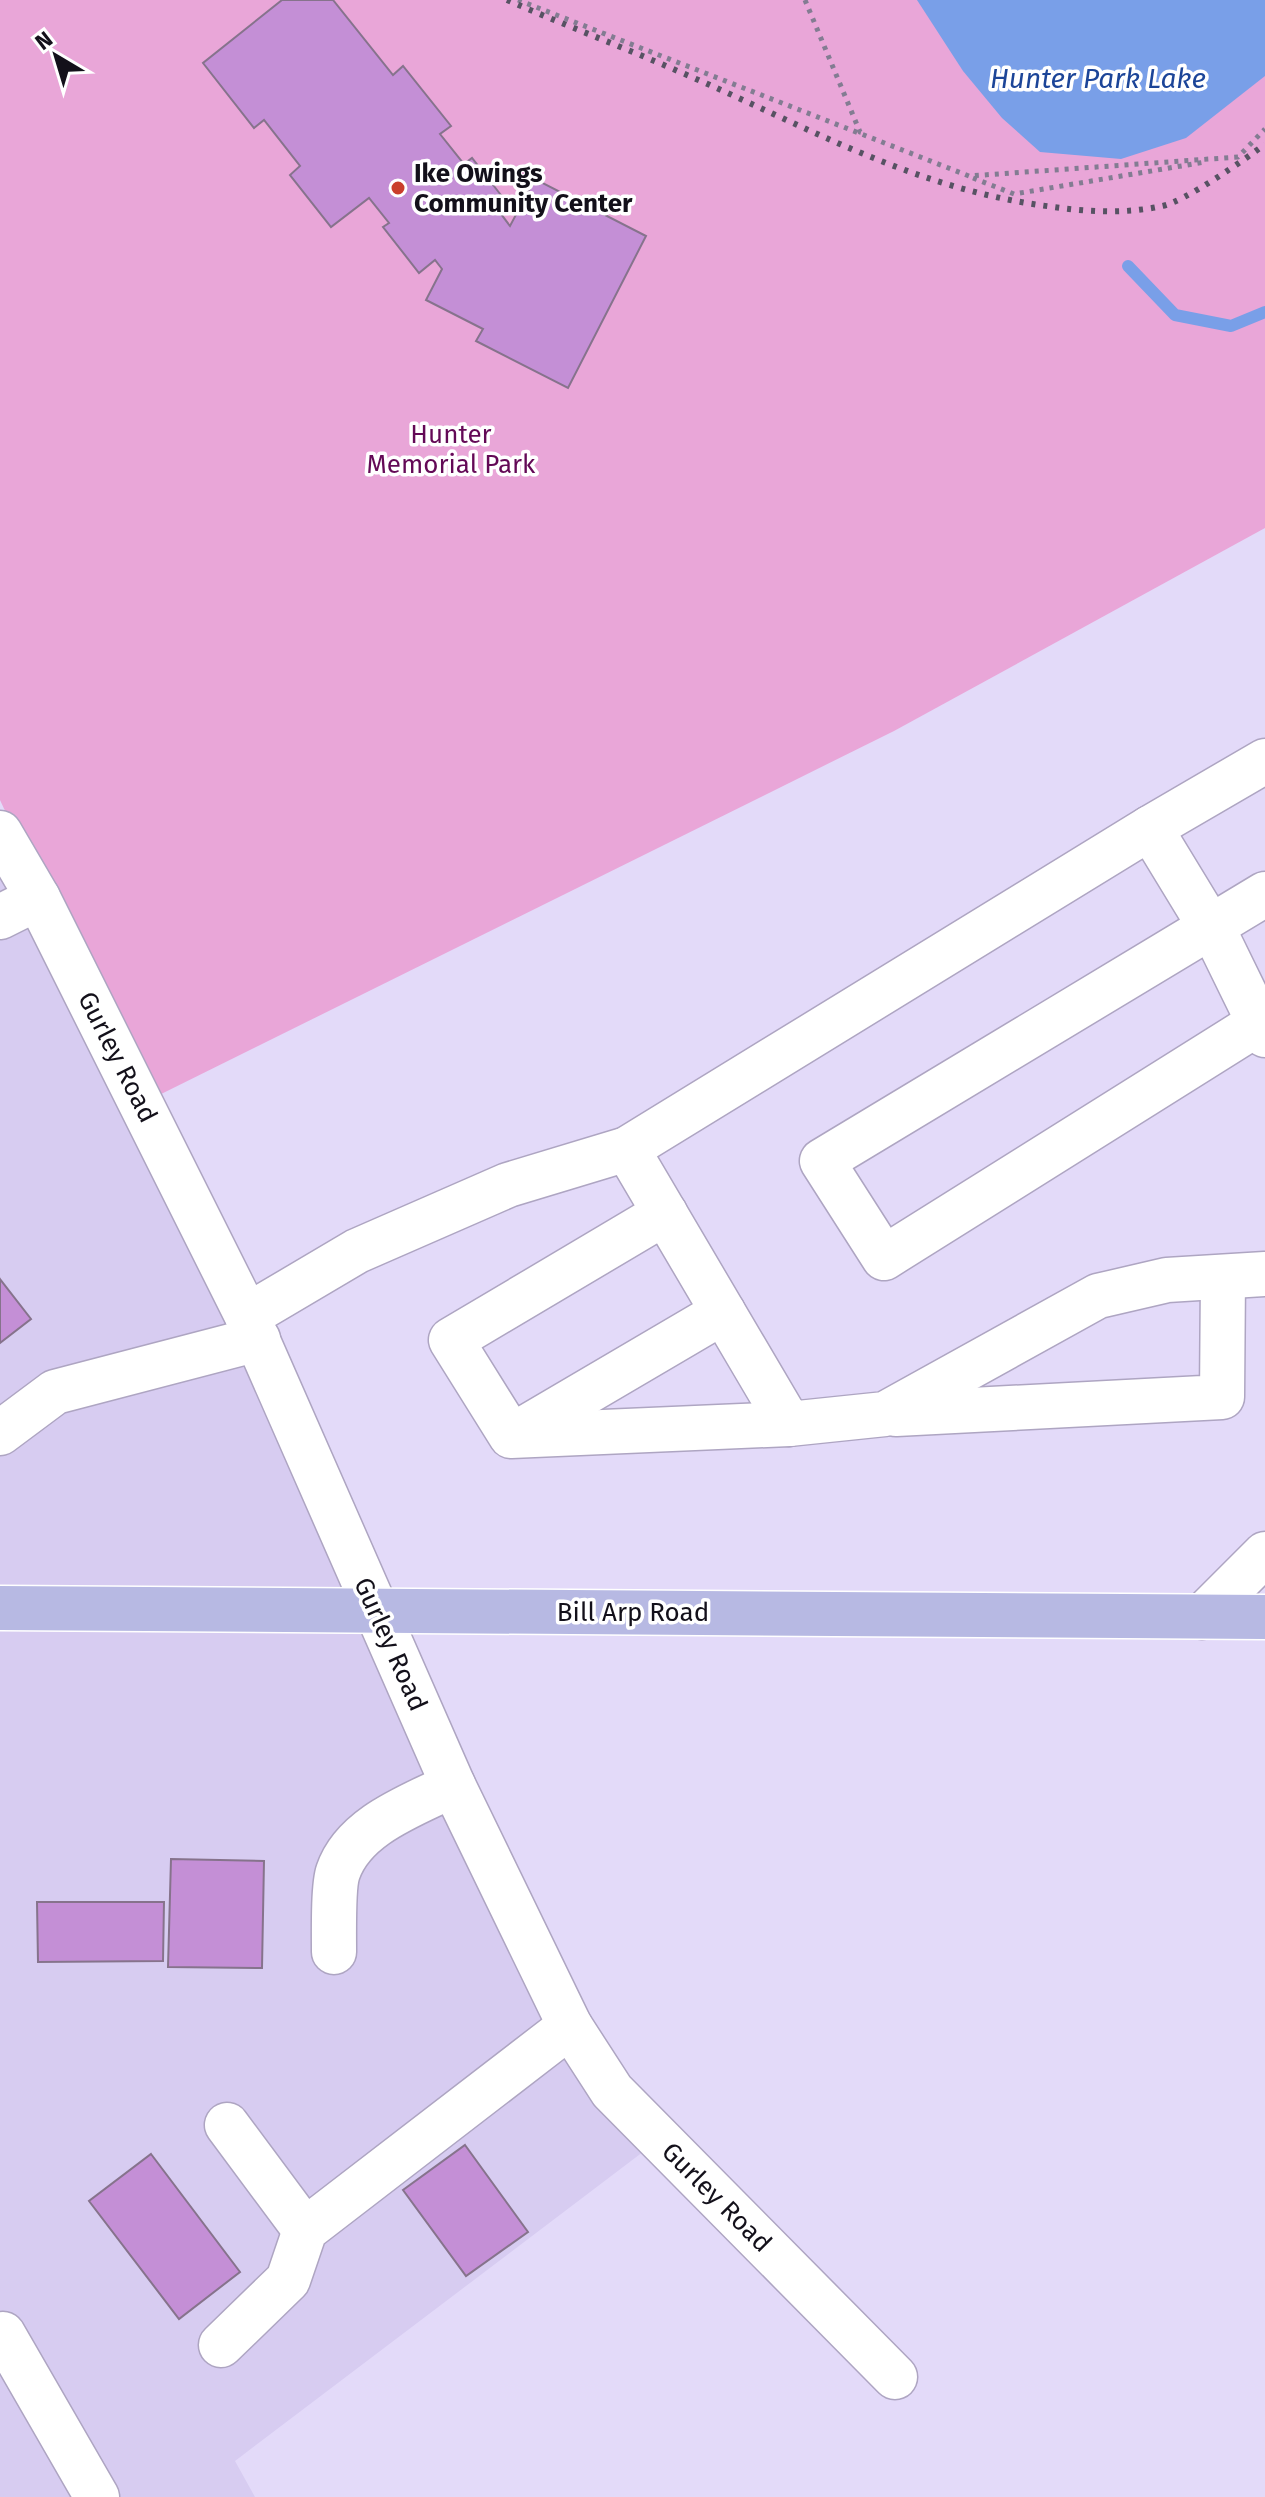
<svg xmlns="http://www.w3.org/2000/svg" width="1265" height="2497" font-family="'Fira Sans',sans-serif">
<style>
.built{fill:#d7ccf1}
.green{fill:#e9a6d8}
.water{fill:#799fe8}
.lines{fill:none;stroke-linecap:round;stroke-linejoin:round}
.stream{stroke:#799fe8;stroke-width:12}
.building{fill:#c48fd6;stroke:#86738c;stroke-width:2}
.minor-casing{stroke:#aea5c2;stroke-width:47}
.major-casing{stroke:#fff;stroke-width:47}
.path{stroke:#837c92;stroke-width:5;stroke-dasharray:4 6;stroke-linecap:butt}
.minor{stroke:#fff;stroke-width:44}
.major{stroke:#b7b9e3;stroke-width:44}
.rail{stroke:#575263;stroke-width:6;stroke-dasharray:4 8;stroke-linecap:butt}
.poi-dot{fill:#ca3e2c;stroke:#fff;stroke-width:3}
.labels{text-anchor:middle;stroke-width:7;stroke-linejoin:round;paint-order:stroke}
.poi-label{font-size:26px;font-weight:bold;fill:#13101a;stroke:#fff;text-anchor:start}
.park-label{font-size:26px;fill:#630956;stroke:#fff}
.street-label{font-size:26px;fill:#13101a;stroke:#fff}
.water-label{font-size:28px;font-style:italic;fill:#1c4598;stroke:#fff}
</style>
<rect width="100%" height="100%" fill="#e3daf9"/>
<!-- built -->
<polygon class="built" points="0,827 453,1785 660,2139 235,2461 255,2497 0,2497"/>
<!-- green -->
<polygon class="green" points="0,0 1265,0 1265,528 894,731 141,1104 0,800"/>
<!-- water -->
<polygon class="water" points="917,0 1265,0 1265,76 1186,138 1121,159 1040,152 1002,118 963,71"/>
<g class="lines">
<!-- stream -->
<polyline class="stream" points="1128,266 1175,315 1231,326 1265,312"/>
</g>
<!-- building -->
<g class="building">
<polygon points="282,0 333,0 393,75 403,66 451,126 440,134 464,164 472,158 504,199 495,206 510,226 535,179 646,236 568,388 476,341 483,329 426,300 442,269 435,260 419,273 383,227 389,223 369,198 331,227 290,175 300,166 264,120 254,128 203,63"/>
<polygon points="0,1279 31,1319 0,1343"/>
<polygon points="171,1859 264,1861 262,1968 168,1967"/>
<polygon points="37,1902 164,1902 163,1961 38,1962"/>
<polygon points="465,2145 528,2232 466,2276 403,2190"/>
<polygon points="151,2154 240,2272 179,2319 89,2201"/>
</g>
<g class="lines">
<!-- minor casing -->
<g class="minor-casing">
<g id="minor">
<polyline points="1150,828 1265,761"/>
<polyline points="0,833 38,898 247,1316 453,1785 570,2026 612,2091 895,2377"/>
<polyline points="1265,894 822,1161 884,1258 1265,1019"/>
<polyline points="0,917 38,898"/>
<polyline points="627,1149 789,1424 885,1414 1098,1296 1167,1280 1265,1274"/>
<polyline points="665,1213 451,1340 511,1436 789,1424"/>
<polyline points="247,1316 357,1251 508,1185 627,1149 1150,828 1220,943 1265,1035"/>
<polyline points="896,1414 1222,1397 1223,1277"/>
<polyline points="0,1433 55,1392 258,1339"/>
<polyline points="517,1433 723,1312"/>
<polyline points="1202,1617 1265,1554"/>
<path d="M334,1952C334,1934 333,1886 338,1872C354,1825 413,1805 453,1785"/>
<polyline points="227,2125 305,2230"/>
<polyline points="0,2336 3,2334 97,2497"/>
<polyline points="221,2345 288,2280 305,2230 570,2026"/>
</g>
</g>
<!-- major casing -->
<g class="major-casing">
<polyline id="major" points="0,1608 1265,1617"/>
</g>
<!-- path -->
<g class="path">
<polyline points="518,0 969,176 1238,157 1265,129"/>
<polyline points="805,0 860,132 864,133"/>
<polyline points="973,178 1014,194 1205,162"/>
</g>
<!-- minor -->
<use href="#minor" class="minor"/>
<!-- major -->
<use href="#major" class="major"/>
<!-- rail -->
<path class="rail" d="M507,0C564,25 623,47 680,72C807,126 914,190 1054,207C1089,212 1127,214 1162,206C1184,202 1246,159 1265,144"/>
</g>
<!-- markers -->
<circle class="poi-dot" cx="398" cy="188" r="8"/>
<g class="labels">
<!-- poi labels -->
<g class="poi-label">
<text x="414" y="182">Ike Owings<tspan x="414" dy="30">Community Center</tspan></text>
</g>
<!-- park labels -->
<g class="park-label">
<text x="451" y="443">Hunter<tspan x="451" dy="30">Memorial Park</tspan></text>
</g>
<!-- street labels -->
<g class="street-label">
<text transform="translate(118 1057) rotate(63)" y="9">Gurley Road</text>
<text x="633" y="1621">Bill Arp Road</text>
<text transform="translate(391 1644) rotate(66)" y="9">Gurley Road</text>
<text transform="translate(717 2197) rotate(45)" y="9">Gurley Road</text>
</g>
<!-- water labels -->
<g class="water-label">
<text x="1098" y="88">Hunter Park Lake</text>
</g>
</g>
<!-- north arrow -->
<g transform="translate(56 56) rotate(322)" stroke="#ffffff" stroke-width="6" paint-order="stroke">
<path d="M0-6L14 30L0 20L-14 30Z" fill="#13101a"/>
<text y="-12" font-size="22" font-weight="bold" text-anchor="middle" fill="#13101a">N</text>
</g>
</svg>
